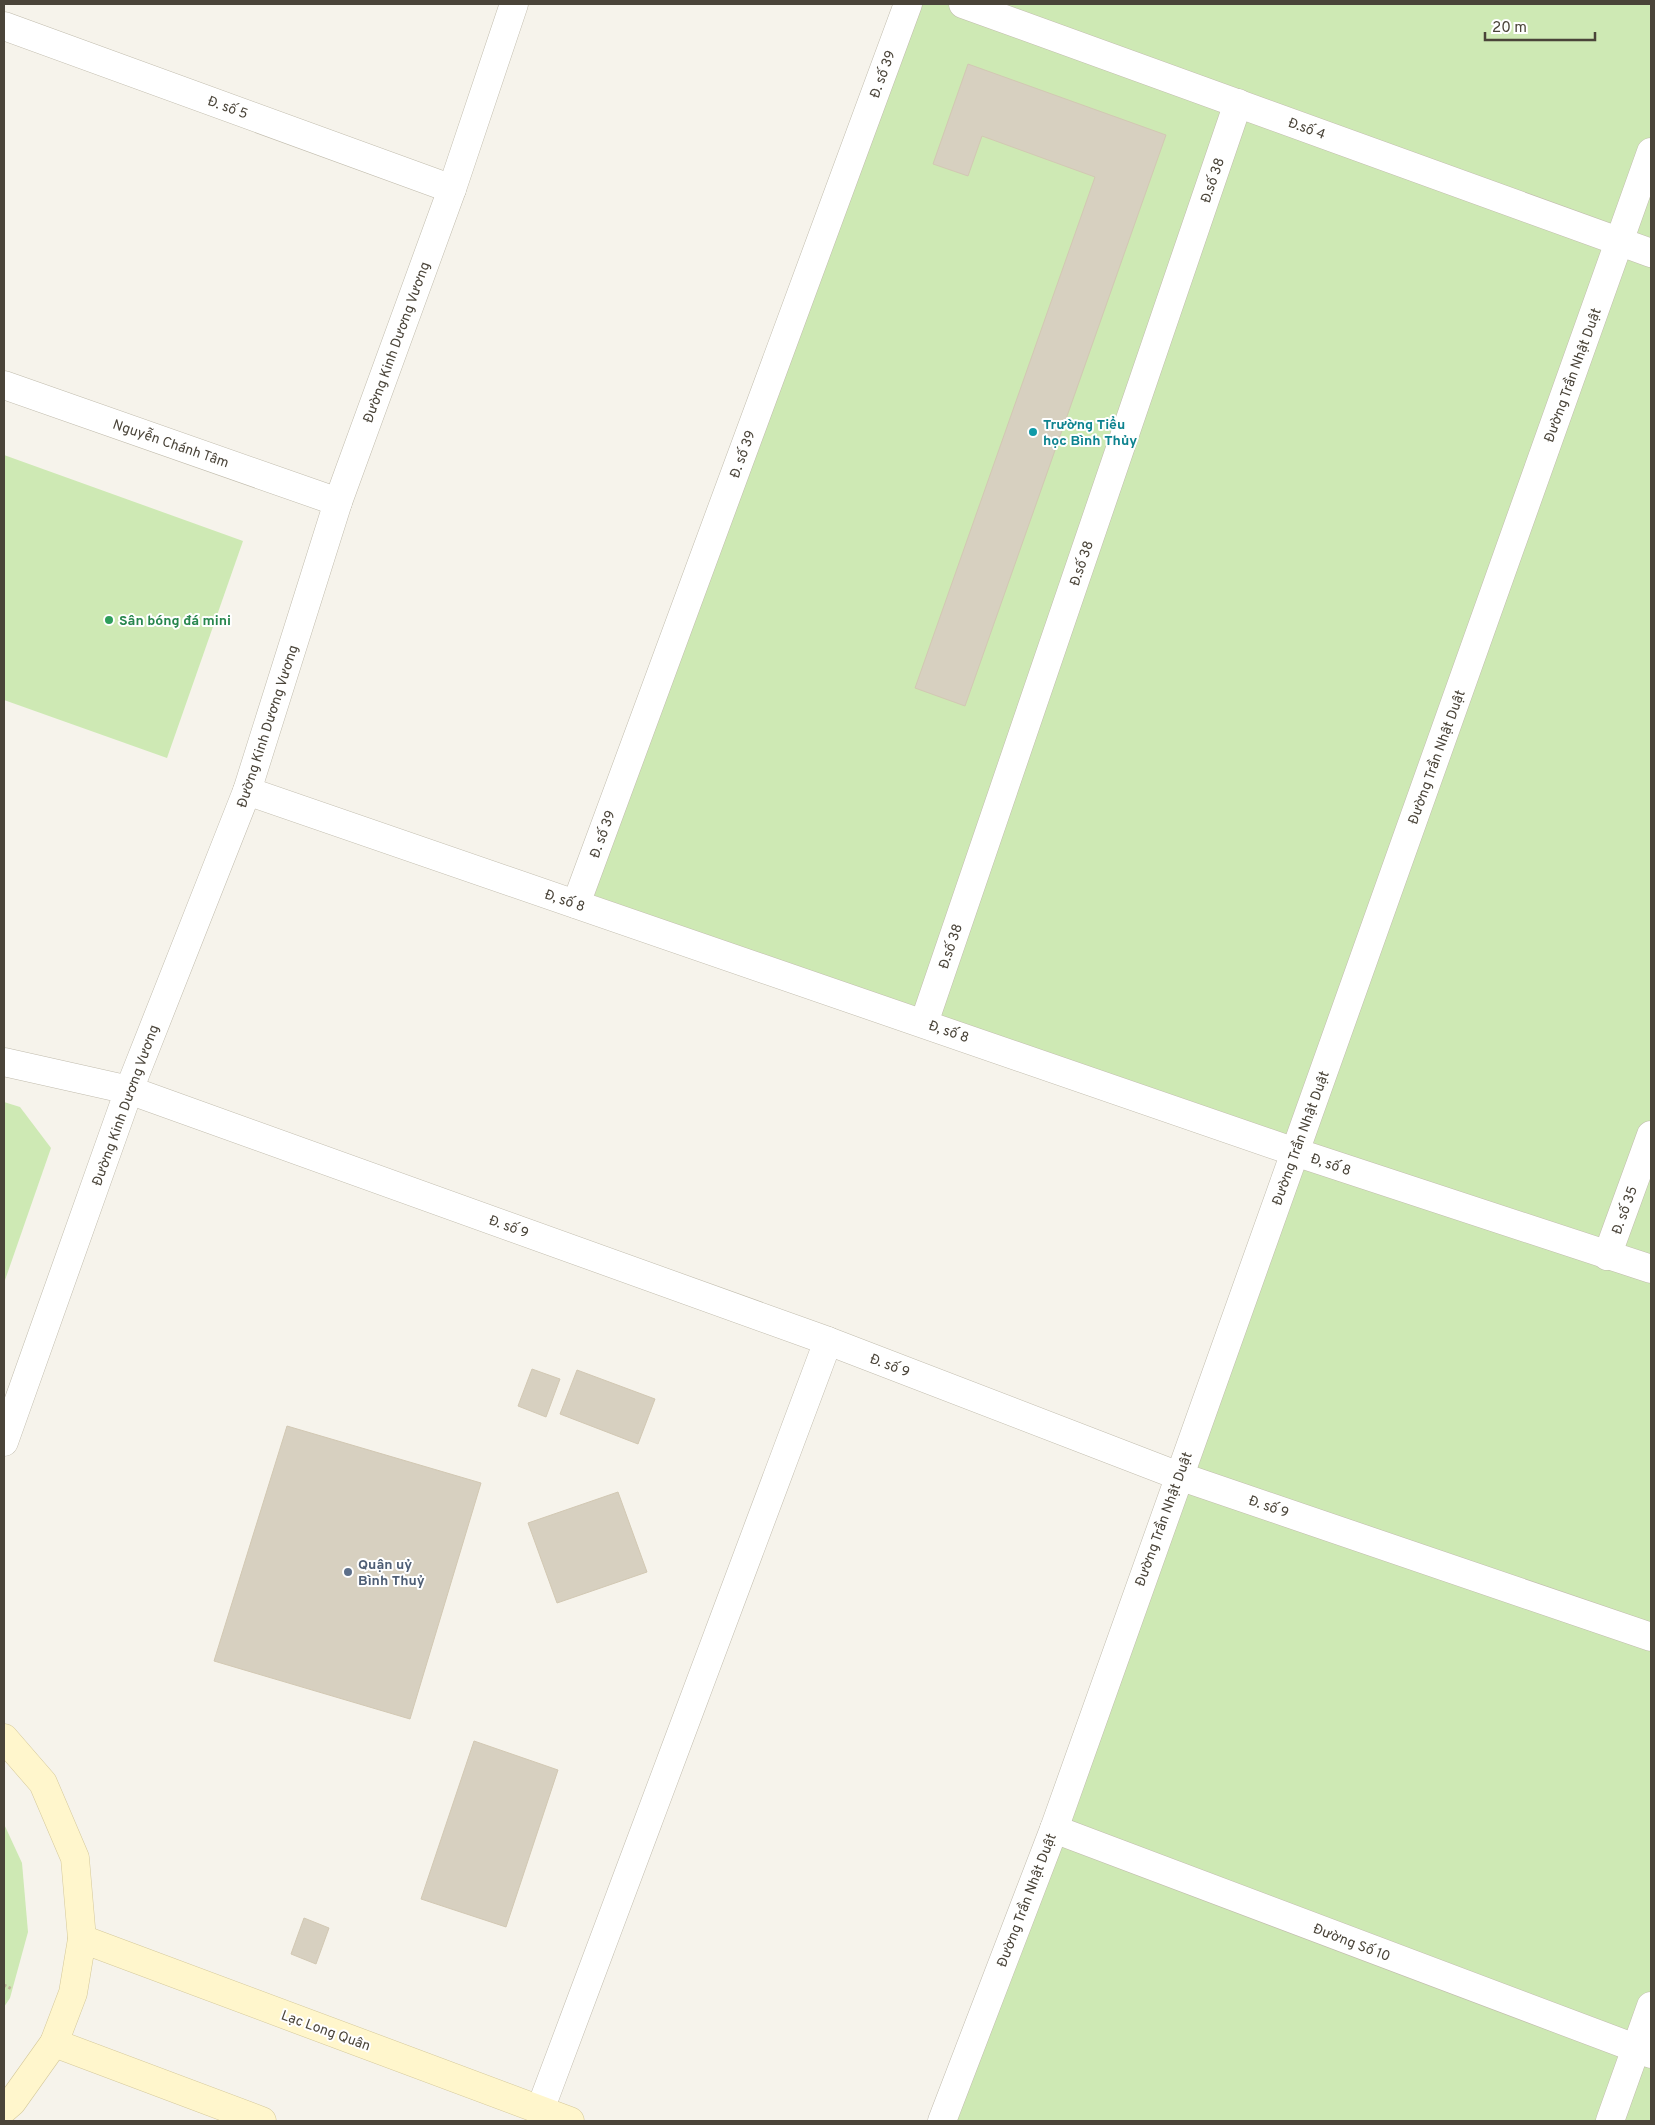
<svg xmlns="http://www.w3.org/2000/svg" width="1655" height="2125" font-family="Overpass,sans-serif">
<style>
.green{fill:#cee9b4;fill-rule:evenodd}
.building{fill:#d7d0c0;stroke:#d2c8b3}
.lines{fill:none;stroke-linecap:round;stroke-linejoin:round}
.minor-casing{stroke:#c1bcad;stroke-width:29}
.tertiary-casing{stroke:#c1bcad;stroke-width:29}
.secondary-casing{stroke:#d5c99b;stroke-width:29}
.path{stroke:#c3b99e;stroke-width:3;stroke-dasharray:2.5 2.5;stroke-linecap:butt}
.minor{stroke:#fff;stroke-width:28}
.tertiary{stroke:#fff;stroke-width:28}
.secondary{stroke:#fff6cc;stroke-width:28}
.culture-dot{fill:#0f9aa8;stroke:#fff;stroke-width:2}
.leisure-dot{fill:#2e9e5b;stroke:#fff;stroke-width:2}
.service-dot{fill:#5c6f8a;stroke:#fff;stroke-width:2}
.labels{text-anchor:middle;stroke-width:4;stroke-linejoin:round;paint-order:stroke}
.street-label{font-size:14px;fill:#4a4439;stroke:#fff}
.culture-label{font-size:14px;font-weight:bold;fill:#0d838f;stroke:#fff;text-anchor:start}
.leisure-label{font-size:14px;font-weight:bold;fill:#27864d;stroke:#fff;text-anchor:start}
.service-label{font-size:14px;font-weight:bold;fill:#4e5e75;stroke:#fff;text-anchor:start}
</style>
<rect width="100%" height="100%" fill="#f6f3eb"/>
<!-- green -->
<g class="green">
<path d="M921,4H1651V2121H942L1294,1152L924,1023L593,895ZM1231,102L952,938L1219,117Z"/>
<polygon points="4,455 243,541 167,758 4,700"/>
<polygon points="4,1102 20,1107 51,1148 4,1283"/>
<polygon points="4,1824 22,1863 28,1932 10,1998 4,2007"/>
</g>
<!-- building -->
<g class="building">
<polygon points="968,64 1166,135 965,706 915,688 1095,177 982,136 968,176 933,164"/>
<polygon points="532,1369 560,1379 546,1417 518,1406"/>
<polygon points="577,1370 655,1399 638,1444 560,1414"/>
<polygon points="287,1426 481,1483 410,1719 214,1661"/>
<polygon points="618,1492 647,1572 557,1603 528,1523"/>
<polygon points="474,1741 558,1770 506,1927 421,1899"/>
<polygon points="304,1918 329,1928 316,1964 291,1954"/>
</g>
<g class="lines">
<!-- minor casing -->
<g class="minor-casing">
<g id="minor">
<polyline points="963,4 1651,253"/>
<polyline points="4,26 452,189"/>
<polyline points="247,791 1295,1152 1651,1269"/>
<polyline points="576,904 908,4"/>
<polyline points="924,1023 1238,103"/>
<polyline points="1607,1256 1651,1135"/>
<polyline points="1054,1829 1651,2054"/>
<polyline points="540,2110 828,1341"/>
<polyline points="942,2121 1054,1829 1651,152"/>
<polyline points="1610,2121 1651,2006"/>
</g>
</g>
<!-- tertiary casing -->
<g class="tertiary-casing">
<g id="tertiary">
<polyline points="4,385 338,502"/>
<polyline points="4,1062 129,1090 828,1341 1179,1476 1651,1637"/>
<polyline points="4,1442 129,1090 247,791 338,502 452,189 514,4"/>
</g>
</g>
<!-- secondary casing -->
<g class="secondary-casing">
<g id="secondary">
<polyline points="4,1738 43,1783 75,1858 82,1939 73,1993 54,2043 12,2102 4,2109"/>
<polyline points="82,1939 570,2121"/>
<polyline points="54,2043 262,2121"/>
</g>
</g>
<!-- path -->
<polyline class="path" points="4,1985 12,1989"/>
<!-- minor -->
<use href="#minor" class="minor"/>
<!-- tertiary -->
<use href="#tertiary" class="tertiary"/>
<!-- secondary -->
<use href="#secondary" class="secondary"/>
</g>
<!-- markers -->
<circle class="culture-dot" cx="1033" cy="432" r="5"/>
<circle class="leisure-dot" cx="109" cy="620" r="5"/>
<circle class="service-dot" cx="348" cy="1572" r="5"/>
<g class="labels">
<!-- street labels -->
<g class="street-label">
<text transform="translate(882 74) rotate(-70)" y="5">Đ. số 39</text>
<text transform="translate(228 107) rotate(20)" y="5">Đ. số 5</text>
<text transform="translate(1307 128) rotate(20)" y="5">Đ.số 4</text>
<text transform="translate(1212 180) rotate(-71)" y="5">Đ.số 38</text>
<text transform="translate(396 342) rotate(-70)" y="5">Đường Kinh Dương Vương</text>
<text transform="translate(1572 375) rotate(-70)" y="5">Đường Trần Nhật Duật</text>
<text transform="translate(171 443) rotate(19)" y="5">Nguyễn Chánh Tâm</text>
<text transform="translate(742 454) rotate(-70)" y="5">Đ. số 39</text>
<text transform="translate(1081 563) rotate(-71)" y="5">Đ.số 38</text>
<text transform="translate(267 726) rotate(-72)" y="5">Đường Kinh Dương Vương</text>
<text transform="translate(1436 757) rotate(-70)" y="5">Đường Trần Nhật Duật</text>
<text transform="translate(602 834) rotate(-70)" y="5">Đ. số 39</text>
<text transform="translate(565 900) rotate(19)" y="5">Đ, số 8</text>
<text transform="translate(950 946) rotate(-71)" y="5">Đ.số 38</text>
<text transform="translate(949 1031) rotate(19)" y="5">Đ, số 8</text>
<text transform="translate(125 1105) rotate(-70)" y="5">Đường Kinh Dương Vương</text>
<text transform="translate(1300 1138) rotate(-70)" y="5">Đường Trần Nhật Duật</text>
<text transform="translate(1331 1164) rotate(19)" y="5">Đ, số 8</text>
<text transform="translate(1624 1210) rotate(-70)" y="5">Đ. số 35</text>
<text transform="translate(509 1226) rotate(20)" y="5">Đ. số 9</text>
<text transform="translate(890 1365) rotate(21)" y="5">Đ. số 9</text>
<text transform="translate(1269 1506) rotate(19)" y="5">Đ. số 9</text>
<text transform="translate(1163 1519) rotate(-70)" y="5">Đường Trần Nhật Duật</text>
<text transform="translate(1026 1900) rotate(-69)" y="5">Đường Trần Nhật Duật</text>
<text transform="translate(1352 1942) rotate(21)" y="5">Đường Số 10</text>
<text transform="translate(326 2030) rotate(20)" y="5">Lạc Long Quân</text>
</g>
<!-- culture labels -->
<g class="culture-label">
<text x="1043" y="429">Trường Tiểu<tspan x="1043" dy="16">học Bình Thủy</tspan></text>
</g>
<!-- leisure labels -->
<g class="leisure-label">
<text x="119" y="625">Sân bóng đá mini</text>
</g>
<!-- service labels -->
<g class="service-label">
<text x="358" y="1569">Quận uỷ<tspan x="358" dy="16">Bình Thuỷ</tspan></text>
</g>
</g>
<!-- border -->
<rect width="1655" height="2125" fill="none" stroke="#4a4439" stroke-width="10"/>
<!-- scale -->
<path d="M1485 32v8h110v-8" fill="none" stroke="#4a4439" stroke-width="2.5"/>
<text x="1492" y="32" font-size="15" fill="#4a4439" stroke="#ffffff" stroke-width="4" paint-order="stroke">20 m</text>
</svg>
